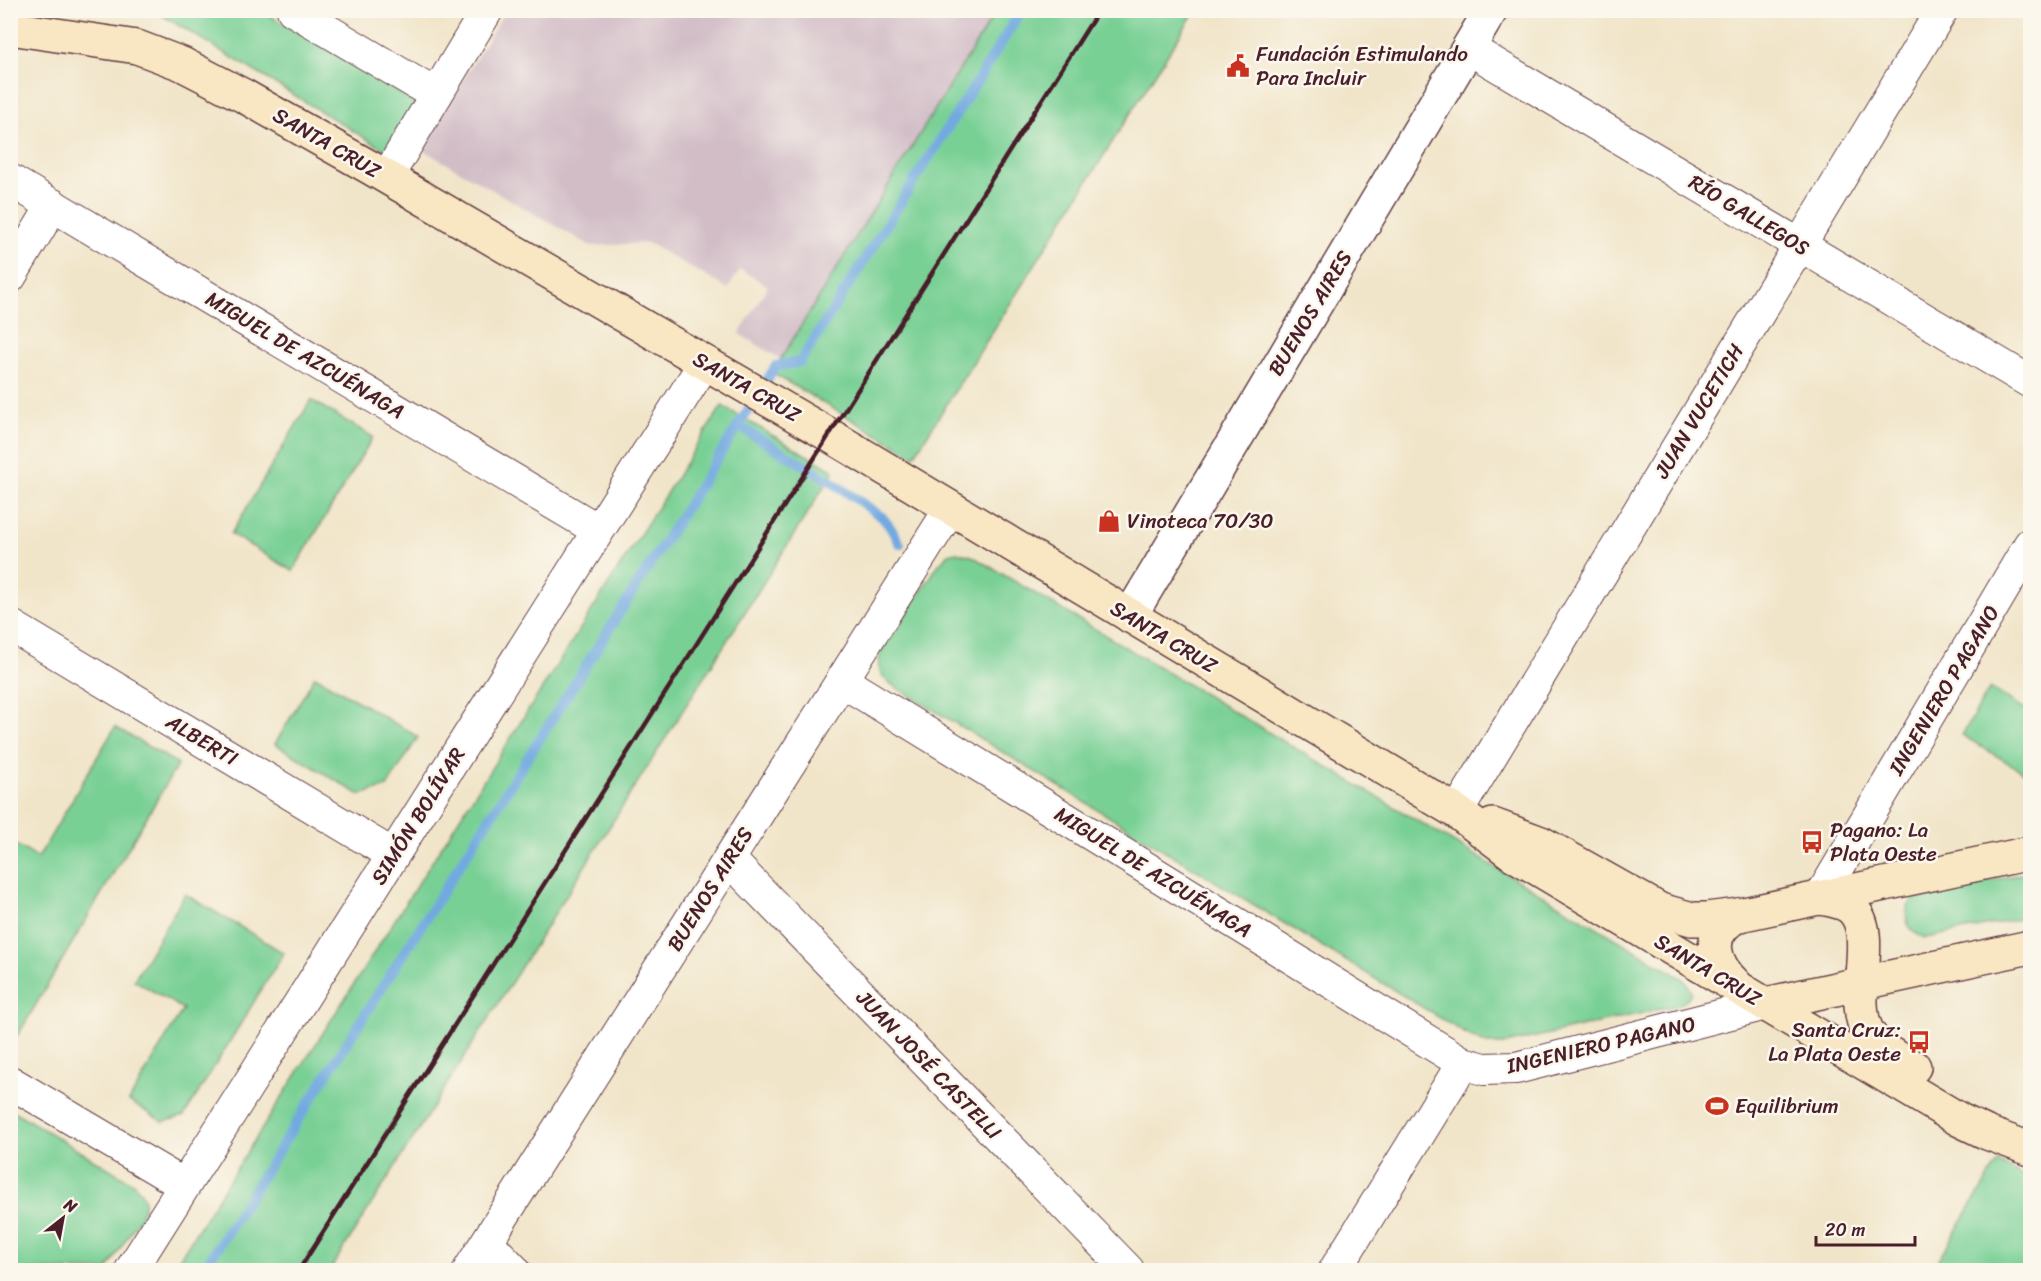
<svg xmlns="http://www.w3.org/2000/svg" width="2041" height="1281" font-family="Sriracha,sans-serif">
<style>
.industrial{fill:#d2bdc7}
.green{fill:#79d095;stroke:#627860;stroke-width:1.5}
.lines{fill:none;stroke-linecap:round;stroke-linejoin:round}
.stream{stroke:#72a9e0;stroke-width:10}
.minor-casing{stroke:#633d43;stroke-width:34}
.tertiary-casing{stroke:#633d43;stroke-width:36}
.secondary-casing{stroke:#633d43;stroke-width:36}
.minor{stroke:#fff;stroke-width:32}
.tertiary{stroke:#fff;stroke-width:33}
.secondary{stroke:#f9e7c3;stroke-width:33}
.rail{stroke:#4a1f2b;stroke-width:4.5}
.labels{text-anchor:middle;stroke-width:5;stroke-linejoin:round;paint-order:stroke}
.poi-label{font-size:21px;fill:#4a1f2b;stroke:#fbf7ec;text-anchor:start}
.street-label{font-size:21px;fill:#4a1f2b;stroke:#fbf7ec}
</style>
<rect width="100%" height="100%" fill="#fbf7ec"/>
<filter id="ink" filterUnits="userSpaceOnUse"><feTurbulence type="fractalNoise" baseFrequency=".0167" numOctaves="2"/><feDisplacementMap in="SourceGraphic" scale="12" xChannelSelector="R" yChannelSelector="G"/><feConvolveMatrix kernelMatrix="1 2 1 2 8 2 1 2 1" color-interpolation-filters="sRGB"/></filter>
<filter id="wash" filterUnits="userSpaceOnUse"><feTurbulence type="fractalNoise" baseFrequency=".008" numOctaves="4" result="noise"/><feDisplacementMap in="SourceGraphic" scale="24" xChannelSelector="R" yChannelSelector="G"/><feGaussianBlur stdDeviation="1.35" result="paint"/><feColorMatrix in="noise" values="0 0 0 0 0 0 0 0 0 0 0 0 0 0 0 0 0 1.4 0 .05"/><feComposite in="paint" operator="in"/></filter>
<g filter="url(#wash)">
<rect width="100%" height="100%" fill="#f1e5c9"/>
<!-- industrial -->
<polygon class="industrial" points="505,11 996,11 781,359 739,334 768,286 740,269 728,289 648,243 591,246 421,149"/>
<!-- green -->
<g class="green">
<polygon points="155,11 262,11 441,117 411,166"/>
<polygon points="996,11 1195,11 914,456 772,373"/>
<polygon points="311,400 373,437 293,571 231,534"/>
<polygon points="722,406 834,471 330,1270 172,1270"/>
<path d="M956,552L972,556L1682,978L1691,989V993L1686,1001L1678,1005L1505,1044H1487L1468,1035L889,683C877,672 876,662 883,649L939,564L949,554Z"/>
<polygon points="315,676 418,737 387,787 360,795 275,744"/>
<polygon points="1990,688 2030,712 2030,776 1962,735"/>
<polygon points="115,727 178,764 18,1035 10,1030 11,842 38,858"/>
<path d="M2030,872V917L1926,938C1905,933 1899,910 1917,896Z"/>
<polygon points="185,894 284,953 184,1116 163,1122 129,1101 183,1009 134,980"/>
<path d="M10,1109L133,1183C143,1192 147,1201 142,1214L107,1270H11Z"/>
<polygon points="1998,1162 2030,1181 2030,1270 1932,1270"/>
</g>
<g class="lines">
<!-- stream -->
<g class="stream">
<polyline points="738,426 829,480 882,517 890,527 900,544"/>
<polyline points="203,1270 776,366 800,362 1022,10"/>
</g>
</g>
</g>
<g filter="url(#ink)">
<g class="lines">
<!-- minor casing -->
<g class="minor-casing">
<g id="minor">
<polyline points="293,10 436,95"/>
<polyline points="1468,48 2030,382"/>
<polyline points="387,177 487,10"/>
<polyline points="10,180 598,530"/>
<polyline points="10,277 53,205"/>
<polyline points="10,625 393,855"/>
<polyline points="842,681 1463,1063 1484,1069 1516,1068 1766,1004"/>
<polyline points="1457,812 1942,10"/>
<polyline points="729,859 1128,1270"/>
<polyline points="1820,898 2030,544"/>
<polyline points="10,1082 184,1185"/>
<polyline points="487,1242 514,1270"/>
<polyline points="131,1270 705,362"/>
<polyline points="469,1270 951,508"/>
<polyline points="1335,1270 1463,1063"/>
</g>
</g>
<!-- tertiary casing -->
<g class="tertiary-casing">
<polyline id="tertiary" points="1130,616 1491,10"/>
</g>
<!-- secondary casing -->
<g class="secondary-casing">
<g id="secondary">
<polyline points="10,28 137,47 182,64 244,96 371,168 831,436 1457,812 1513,854 1960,1120 1987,1133 2030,1149"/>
<polyline points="1493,825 1541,843 1660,910 1692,919 1706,919 1739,915"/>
<path d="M1820,898C1831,900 1842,901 1851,908C1880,933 1847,1000 1869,1034C1879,1050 1898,1058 1914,1067"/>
<path d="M1736,985C1712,962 1704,932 1739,915L2030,853"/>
<polyline points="1766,1004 2030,947"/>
</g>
</g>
<!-- minor -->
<use href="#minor" class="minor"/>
<!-- tertiary -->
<use href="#tertiary" class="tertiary"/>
<!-- secondary -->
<use href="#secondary" class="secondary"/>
<!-- rail -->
<polyline class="rail" points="299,1270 1099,10"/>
</g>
</g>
<!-- icons -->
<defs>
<g id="civic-bare" transform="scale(1.8)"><path d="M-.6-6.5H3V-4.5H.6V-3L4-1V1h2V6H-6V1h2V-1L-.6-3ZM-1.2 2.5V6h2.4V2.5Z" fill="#c8321e" stroke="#fbf7ec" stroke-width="2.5" paint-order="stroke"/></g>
<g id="shop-bare" transform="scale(1.8)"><path d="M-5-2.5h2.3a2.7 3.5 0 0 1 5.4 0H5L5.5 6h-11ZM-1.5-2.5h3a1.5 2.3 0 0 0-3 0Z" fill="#c8321e" stroke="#fbf7ec" stroke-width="2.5" paint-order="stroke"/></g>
<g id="bus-bare" transform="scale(1.8)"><path d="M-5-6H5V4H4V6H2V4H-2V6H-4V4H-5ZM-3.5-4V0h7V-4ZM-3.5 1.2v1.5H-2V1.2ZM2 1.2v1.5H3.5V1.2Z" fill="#c8321e" stroke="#fbf7ec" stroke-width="2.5" paint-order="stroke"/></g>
<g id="stadium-bare" transform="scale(1.8)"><path d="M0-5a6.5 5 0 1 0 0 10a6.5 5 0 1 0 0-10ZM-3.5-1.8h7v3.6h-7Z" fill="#c8321e" stroke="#fbf7ec" stroke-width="2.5" paint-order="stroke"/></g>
</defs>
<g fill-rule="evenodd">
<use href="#civic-bare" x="1238" y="66"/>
<use href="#shop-bare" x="1109" y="521"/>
<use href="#bus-bare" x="1812" y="842"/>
<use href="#bus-bare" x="1919" y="1042"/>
<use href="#stadium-bare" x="1717" y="1106"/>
</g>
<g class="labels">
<!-- poi labels -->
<g class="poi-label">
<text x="1256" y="61">Fundación Estimulando<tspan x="1256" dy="24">Para Incluir</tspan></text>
<text x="1127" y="528">Vinoteca 70/30</text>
<text x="1830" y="837">Pagano: La<tspan x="1830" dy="24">Plata Oeste</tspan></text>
<text x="1901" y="1037" text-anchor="end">Santa Cruz:<tspan x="1901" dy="24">La Plata Oeste</tspan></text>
<text x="1735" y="1113">Equilibrium</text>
</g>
<!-- street labels -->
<g class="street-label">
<text transform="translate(327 143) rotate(30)" y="7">SANTA CRUZ</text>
<text transform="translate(1749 215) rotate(31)" y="7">RÍO GALLEGOS</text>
<text transform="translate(1310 313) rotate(-59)" y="7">BUENOS AIRES</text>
<text transform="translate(305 355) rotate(31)" y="7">MIGUEL DE AZCUÉNAGA</text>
<text transform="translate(747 387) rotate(30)" y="7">SANTA CRUZ</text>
<text transform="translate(1699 411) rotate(-59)" y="7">JUAN VUCETICH</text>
<text transform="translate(1164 637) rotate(31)" y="7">SANTA CRUZ</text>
<text transform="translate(1944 690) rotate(-59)" y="7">INGENIERO PAGANO</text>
<text transform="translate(202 740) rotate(31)" y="7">ALBERTI</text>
<text transform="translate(418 816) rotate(-58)" y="7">SIMÓN BOLÍVAR</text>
<text transform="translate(1153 872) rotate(32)" y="7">MIGUEL DE AZCUÉNAGA</text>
<text transform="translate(710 889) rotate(-58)" y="7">BUENOS AIRES</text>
<text transform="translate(1708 970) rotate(31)" y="7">SANTA CRUZ</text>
<text transform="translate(1601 1045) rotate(-13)" y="7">INGENIERO PAGANO</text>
<text transform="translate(929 1065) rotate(46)" y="7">JUAN JOSÉ CASTELLI</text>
</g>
</g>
<!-- margin -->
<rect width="2041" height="1281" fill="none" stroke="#fbf7ec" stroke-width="36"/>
<!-- north arrow -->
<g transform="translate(63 1218) rotate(31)" stroke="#fbf7ec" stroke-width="4.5" paint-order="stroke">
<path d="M0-4.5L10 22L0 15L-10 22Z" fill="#4a1f2b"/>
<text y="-9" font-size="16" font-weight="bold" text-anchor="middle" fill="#4a1f2b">N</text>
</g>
<!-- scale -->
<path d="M1816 1236v9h99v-9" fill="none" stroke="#4a1f2b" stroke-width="3"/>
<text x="1825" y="1236" font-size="18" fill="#4a1f2b" stroke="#fbf7ec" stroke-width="4.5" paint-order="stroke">20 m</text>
</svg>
